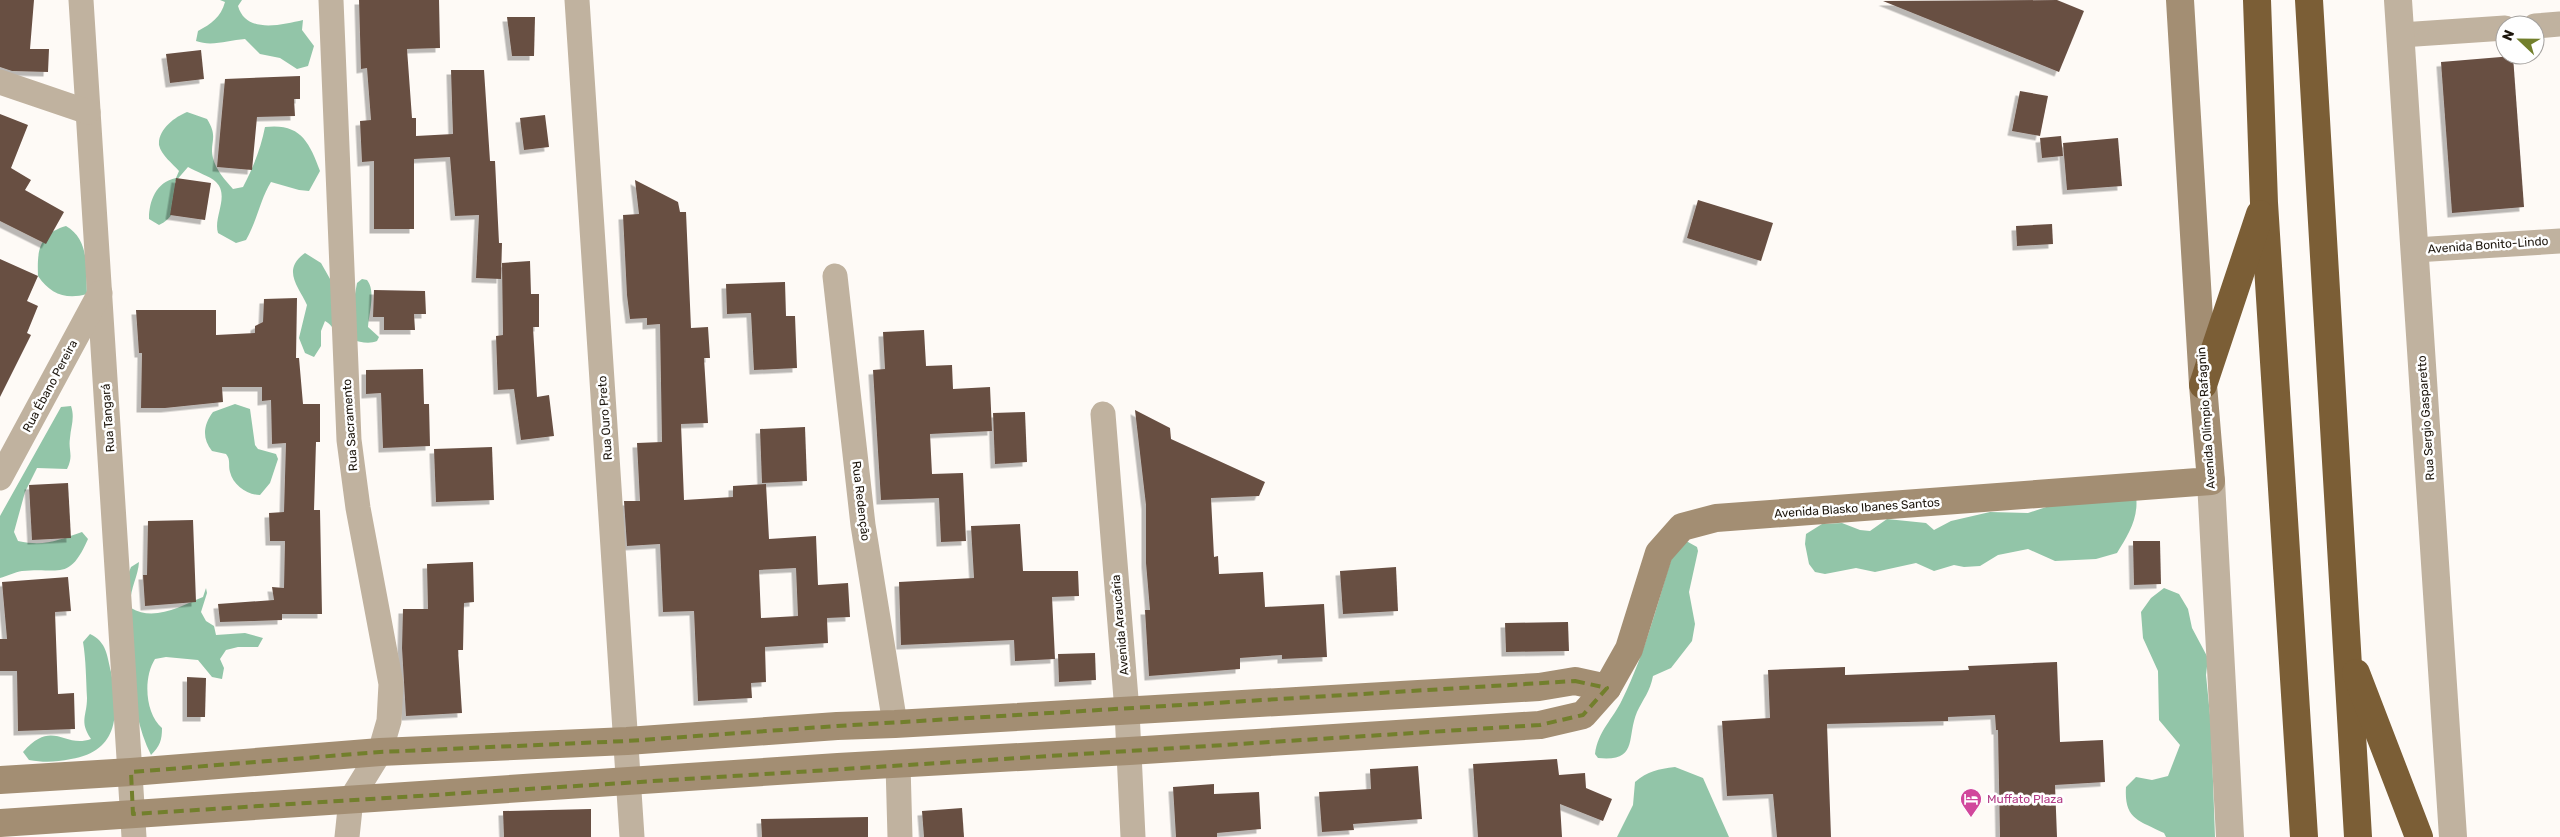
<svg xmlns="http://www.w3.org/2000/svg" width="2560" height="837" font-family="Rubik,sans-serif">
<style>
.forest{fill:#92c5a8}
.building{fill:#684f43;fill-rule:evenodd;filter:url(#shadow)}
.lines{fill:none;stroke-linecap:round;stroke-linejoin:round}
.minor{stroke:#c0b29f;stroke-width:25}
.tertiary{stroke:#c0b29f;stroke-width:28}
.secondary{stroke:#a38e73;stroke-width:28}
.motorway{stroke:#7b5e36;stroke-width:28}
.marked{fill:none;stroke:#727f2c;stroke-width:4;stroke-dasharray:10 6;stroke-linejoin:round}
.labels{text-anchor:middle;stroke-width:5;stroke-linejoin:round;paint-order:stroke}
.street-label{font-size:12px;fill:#1c150c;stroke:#fff}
.hotel-label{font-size:12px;fill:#b23c85;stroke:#fff;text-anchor:start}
</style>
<defs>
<filter id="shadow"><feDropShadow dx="-4.5" dy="4.5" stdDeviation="0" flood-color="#0004"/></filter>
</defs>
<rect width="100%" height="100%" fill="#fefaf6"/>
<!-- forest -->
<g class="forest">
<path d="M220,0H242L238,6C246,34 281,25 303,20L302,30L314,46L308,66L297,69L280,58L260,54L245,39C228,40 212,47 196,41L198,31C211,24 221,17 225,2Z"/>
<path d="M187,112L207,119C219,138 209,142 213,158C216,170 225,180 233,189L243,187C253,168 261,148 265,127C300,123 309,141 320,171L309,191L299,190L271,182C260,200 257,221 246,240L236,243L218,233C213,217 230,196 216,182C210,176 196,172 188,167L175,182C177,201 178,216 159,225L149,219C149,201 156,182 176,178L179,171C173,164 161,155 159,145C158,129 175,117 187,112Z"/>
<path d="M66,226C90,240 86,269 87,294C66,300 50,294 38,276C37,250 39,234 66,226Z"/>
<path d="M305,253L321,263L338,293L355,294L357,283L362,279L367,280C376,291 369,313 368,327L379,337L377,341C366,346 347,339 337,332C332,328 331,324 325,321L321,331V346L314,357L305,353L299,338L307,305C299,287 281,270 305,253Z"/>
<path d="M235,404L250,409L255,445L258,449L276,454L278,459L270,483L260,495C247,495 233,485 230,472C228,465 231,460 226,454L212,451C202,439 203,425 213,412Z"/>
<path d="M71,406C75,418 71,426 70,438C68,451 74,455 67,469L37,468L25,492L14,532L18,541C45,547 58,540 82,532L88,539C69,582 60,567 22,571C15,572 7,576 0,578V516L61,407Z"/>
<path d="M2083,495L2136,496C2139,518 2128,535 2117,553L2096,559L2055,561L2028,549L1998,555L1980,566L1964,567L1954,565L1934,571L1916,563L1875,572L1856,568L1825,574L1815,572L1809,564L1805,544L1806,534L1822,524L1842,523L1860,530L1870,531L1887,519L1926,523L1934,530L1951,521L1990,512L2028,513Z"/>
<path d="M1683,542H1688L1697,547L1698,551L1689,592L1695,624L1692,641L1671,668L1653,676C1650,692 1643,699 1637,712C1626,738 1639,762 1598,758L1595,754C1598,731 1613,719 1622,700C1646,652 1659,597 1675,547Z"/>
<path d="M139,562C138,578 128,592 131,608C154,622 181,606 203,597L206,588L204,578L207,593L201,612L206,621L214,626L216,635L245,633L263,638L258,647H238L226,650L220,659L224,668L222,679L212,677L198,660L166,657L155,659C143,678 145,713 162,728C162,740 160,746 151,755C126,705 130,631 127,577L131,567Z"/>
<path d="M2164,588L2179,594L2188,609L2192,628L2208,658L2206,675L2211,725L2215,837H2166L2164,833C2138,820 2124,819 2126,787L2136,777L2152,780L2168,776L2180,745L2159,720L2158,671L2143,638L2141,612L2151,598Z"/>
<path d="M90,634C107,642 107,656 111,672C119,713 120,751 71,759C56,762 45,763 29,760L23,752C53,718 64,749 91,739C79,721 87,716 87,698C86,679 86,660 83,642Z"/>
<path d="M1675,767L1703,778L1729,837H1617L1633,805L1635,782C1648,771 1658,769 1675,767Z"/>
</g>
<!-- building -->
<g class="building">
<polygon points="0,0 34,0 30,49 49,49 48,72 12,71 0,67"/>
<polygon points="359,0 439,0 440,48 407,49 412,118 416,118 416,136 453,134 451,70 484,70 490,161 495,161 499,243 502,243 501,279 476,278 479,215 455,216 450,157 414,159 414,229 374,229 374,161 362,162 360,121 371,120 367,68 361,69"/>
<polygon points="2057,0 2084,11 2059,72 1883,1"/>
<polygon points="507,17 535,17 534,56 512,56"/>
<polygon points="201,50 204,79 170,83 166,54"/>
<polygon points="2513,56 2524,207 2452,213 2441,62"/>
<polygon points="300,76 300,99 294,99 295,116 257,117 252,170 217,167 225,79"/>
<polygon points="2020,91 2048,96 2040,136 2012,131"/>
<polygon points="0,114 28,125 11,168 31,180 25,190 64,212 46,244 0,221"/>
<polygon points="545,115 549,147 524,150 520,118"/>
<polygon points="2061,136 2063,156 2042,158 2040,138"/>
<polygon points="2118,138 2122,186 2067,190 2063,143"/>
<polygon points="176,178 211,183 205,220 170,215"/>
<path d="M635,180L678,202L680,212H686L691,328L708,327L710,358H704L708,423L681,424L684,500L733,497V486L766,484L769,539L816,536L818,585L848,583L850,617L827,618L828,643L765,647L766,682L751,683L752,698L698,701L694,611L663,612L660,544L627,546L624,501H640L637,443L662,442L660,324L647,325V318L630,319L627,295L623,215L639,214ZM796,568L798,616L761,618L759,570Z"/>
<polygon points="1698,200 1773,223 1761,261 1687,238"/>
<polygon points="2052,224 2053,244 2017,246 2016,226"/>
<polygon points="0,259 38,276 27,301 38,306 27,333 31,335 0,397"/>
<polygon points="530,261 531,294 539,294 539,327 533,327 537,397 549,395 554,436 521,440 514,389 498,390 496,336 503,335 502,263"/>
<polygon points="785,282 786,316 795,316 797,368 754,370 751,313 727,314 726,284"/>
<polygon points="374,290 425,291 426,314 414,314 415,330 384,330 384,317 373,317"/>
<polygon points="297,298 296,358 299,358 303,404 320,404 320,442 316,442 314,510 320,510 322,614 282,614 282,620 220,622 218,604 274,600 272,587 284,588 285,541 270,541 269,513 284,512 286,443 272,444 271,400 262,401 262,387 222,387 223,402 165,408 141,408 142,353 139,353 136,310 216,310 216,335 255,333 255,326 263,322 264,299"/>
<polygon points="924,330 926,366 952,365 953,389 990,387 992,431 930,434 932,474 963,473 966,541 941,542 939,498 881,500 873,370 885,369 883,332"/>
<polygon points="423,369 424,404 429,404 430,446 383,448 381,393 366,394 366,370"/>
<polygon points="1135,410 1170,428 1171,439 1265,482 1259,496 1211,498 1214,557 1218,556 1219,574 1263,572 1265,607 1324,604 1327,657 1282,659 1282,655 1240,658 1240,669 1149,676 1145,610 1150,610 1146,563 1146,505"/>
<polygon points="1025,412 1027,462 995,464 993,413"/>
<polygon points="805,427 807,481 762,483 760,429"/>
<polygon points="492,447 494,500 436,502 434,449"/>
<polygon points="68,483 71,538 32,540 29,485"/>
<polygon points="193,520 196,602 145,606 143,575 147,575 148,521"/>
<polygon points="1020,524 1023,571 1078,571 1079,596 1052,597 1055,659 1015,661 1014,640 901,645 899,582 974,578 971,526"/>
<polygon points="2133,541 2160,541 2161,584 2134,585"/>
<polygon points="473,562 474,602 464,603 463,650 458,650 462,713 406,716 402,648 403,609 428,609 427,564"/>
<polygon points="1396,567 1398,611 1343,614 1340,571"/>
<polygon points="68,577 71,611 55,612 58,694 74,693 75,729 18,731 17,671 0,671 0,639 7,639 2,582"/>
<polygon points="1568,622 1569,651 1506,652 1505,623"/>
<polygon points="1095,653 1096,680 1059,682 1058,654"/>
<polygon points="2057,662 2060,742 2103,740 2105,782 2055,785 2057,837 2000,837 1998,730 1996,730 1995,715 1948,717 1948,721 1827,724 1831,837 1777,837 1773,794 1727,796 1722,721 1770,718 1768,670 1845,667 1845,675 1969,670 1968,666"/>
<polygon points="187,677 206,678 205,717 187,717"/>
<polygon points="1557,759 1559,775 1585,773 1586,788 1612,799 1603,821 1560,804 1562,837 1478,837 1473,764"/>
<polygon points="1418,766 1422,819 1353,824 1354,830 1322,832 1319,792 1371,789 1370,769"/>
<polygon points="1214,784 1214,794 1259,792 1261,829 1217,833 1217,837 1176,837 1173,787"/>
<polygon points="962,808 964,837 924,837 922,811"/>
<polygon points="591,809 591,837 504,837 503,811"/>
<polygon points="868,817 868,837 762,837 761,819"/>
</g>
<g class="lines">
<!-- minor -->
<g class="minor">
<polyline points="81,0 134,837"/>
<polyline points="331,0 349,440 358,508 391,684 389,721 380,752 351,799 347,837"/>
<polyline points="577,0 632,837"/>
<polyline points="2535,26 2560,24"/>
<polyline points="2401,35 2505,28"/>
<polyline points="0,82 88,112"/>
<polyline points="2415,250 2560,241"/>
<polyline points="835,276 863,525 895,724"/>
<polyline points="1103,414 1127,711 1133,837"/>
<polyline points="0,478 100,293"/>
<polyline points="898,764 900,837"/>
</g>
<!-- tertiary -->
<g class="tertiary">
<polyline points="2398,0 2453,837"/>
<polyline points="2211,481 2230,837"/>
</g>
<!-- secondary -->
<g class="secondary">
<polyline points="0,780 131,772 380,752 627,741 837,726 895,724 1539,687 1575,681 1607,688"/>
<polyline points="0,823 838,767 1129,751 1540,725 1583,715 1607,688 1629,649 1659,553 1682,527 1716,518 2211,481 2203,385 2180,0"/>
</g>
<!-- motorway -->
<g class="motorway">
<polyline points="2257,0 2264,203 2304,837"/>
<polyline points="2309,0 2358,837"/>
<polyline points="2203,385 2260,214"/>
<polyline points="2356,673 2419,837"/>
</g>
</g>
<!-- marked area -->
<path class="marked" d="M1575,681L1607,688L1583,715L1540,725L133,814L131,772L380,752L627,741L837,726Z"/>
<!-- icons -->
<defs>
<g id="hotel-pin" transform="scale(1.125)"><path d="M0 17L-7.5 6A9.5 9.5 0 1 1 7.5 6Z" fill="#d1479c" stroke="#fff"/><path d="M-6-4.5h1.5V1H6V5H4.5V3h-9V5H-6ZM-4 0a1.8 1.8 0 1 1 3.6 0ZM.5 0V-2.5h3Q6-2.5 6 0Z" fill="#fff"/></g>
</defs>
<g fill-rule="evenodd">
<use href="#hotel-pin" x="1971" y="799"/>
</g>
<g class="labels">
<!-- street labels -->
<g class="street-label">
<text transform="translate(2488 245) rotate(-4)" y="4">Avenida Bonito-Lindo</text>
<text transform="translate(50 386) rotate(-62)" y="4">Rua Ébano Pereira</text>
<text transform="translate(108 418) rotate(-94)" y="4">Rua Tangará</text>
<text transform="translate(605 418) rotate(-94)" y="4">Rua Ouro Preto</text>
<text transform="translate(2206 418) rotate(-94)" y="4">Avenida Olímpio Rafagnin</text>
<text transform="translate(2426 418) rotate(-94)" y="4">Rua Sergio Gasparetto</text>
<text transform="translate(350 425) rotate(-94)" y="4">Rua Sacramento</text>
<text transform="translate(861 501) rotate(83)" y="4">Rua Redenção</text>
<text transform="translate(1857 508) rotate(-4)" y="4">Avenida Blasko Ibanes Santos</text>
<text transform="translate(1120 625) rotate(-95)" y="4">Avenida Araucária</text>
</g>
<!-- hotel labels -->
<g class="hotel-label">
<text x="1987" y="803">Muffato Plaza</text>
</g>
</g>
<!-- north arrow -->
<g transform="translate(2520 40) rotate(292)"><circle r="24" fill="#ffffff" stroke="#a4a19e"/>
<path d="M0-4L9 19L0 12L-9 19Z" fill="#727f2c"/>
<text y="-8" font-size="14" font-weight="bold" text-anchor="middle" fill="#1c150c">N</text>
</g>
</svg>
